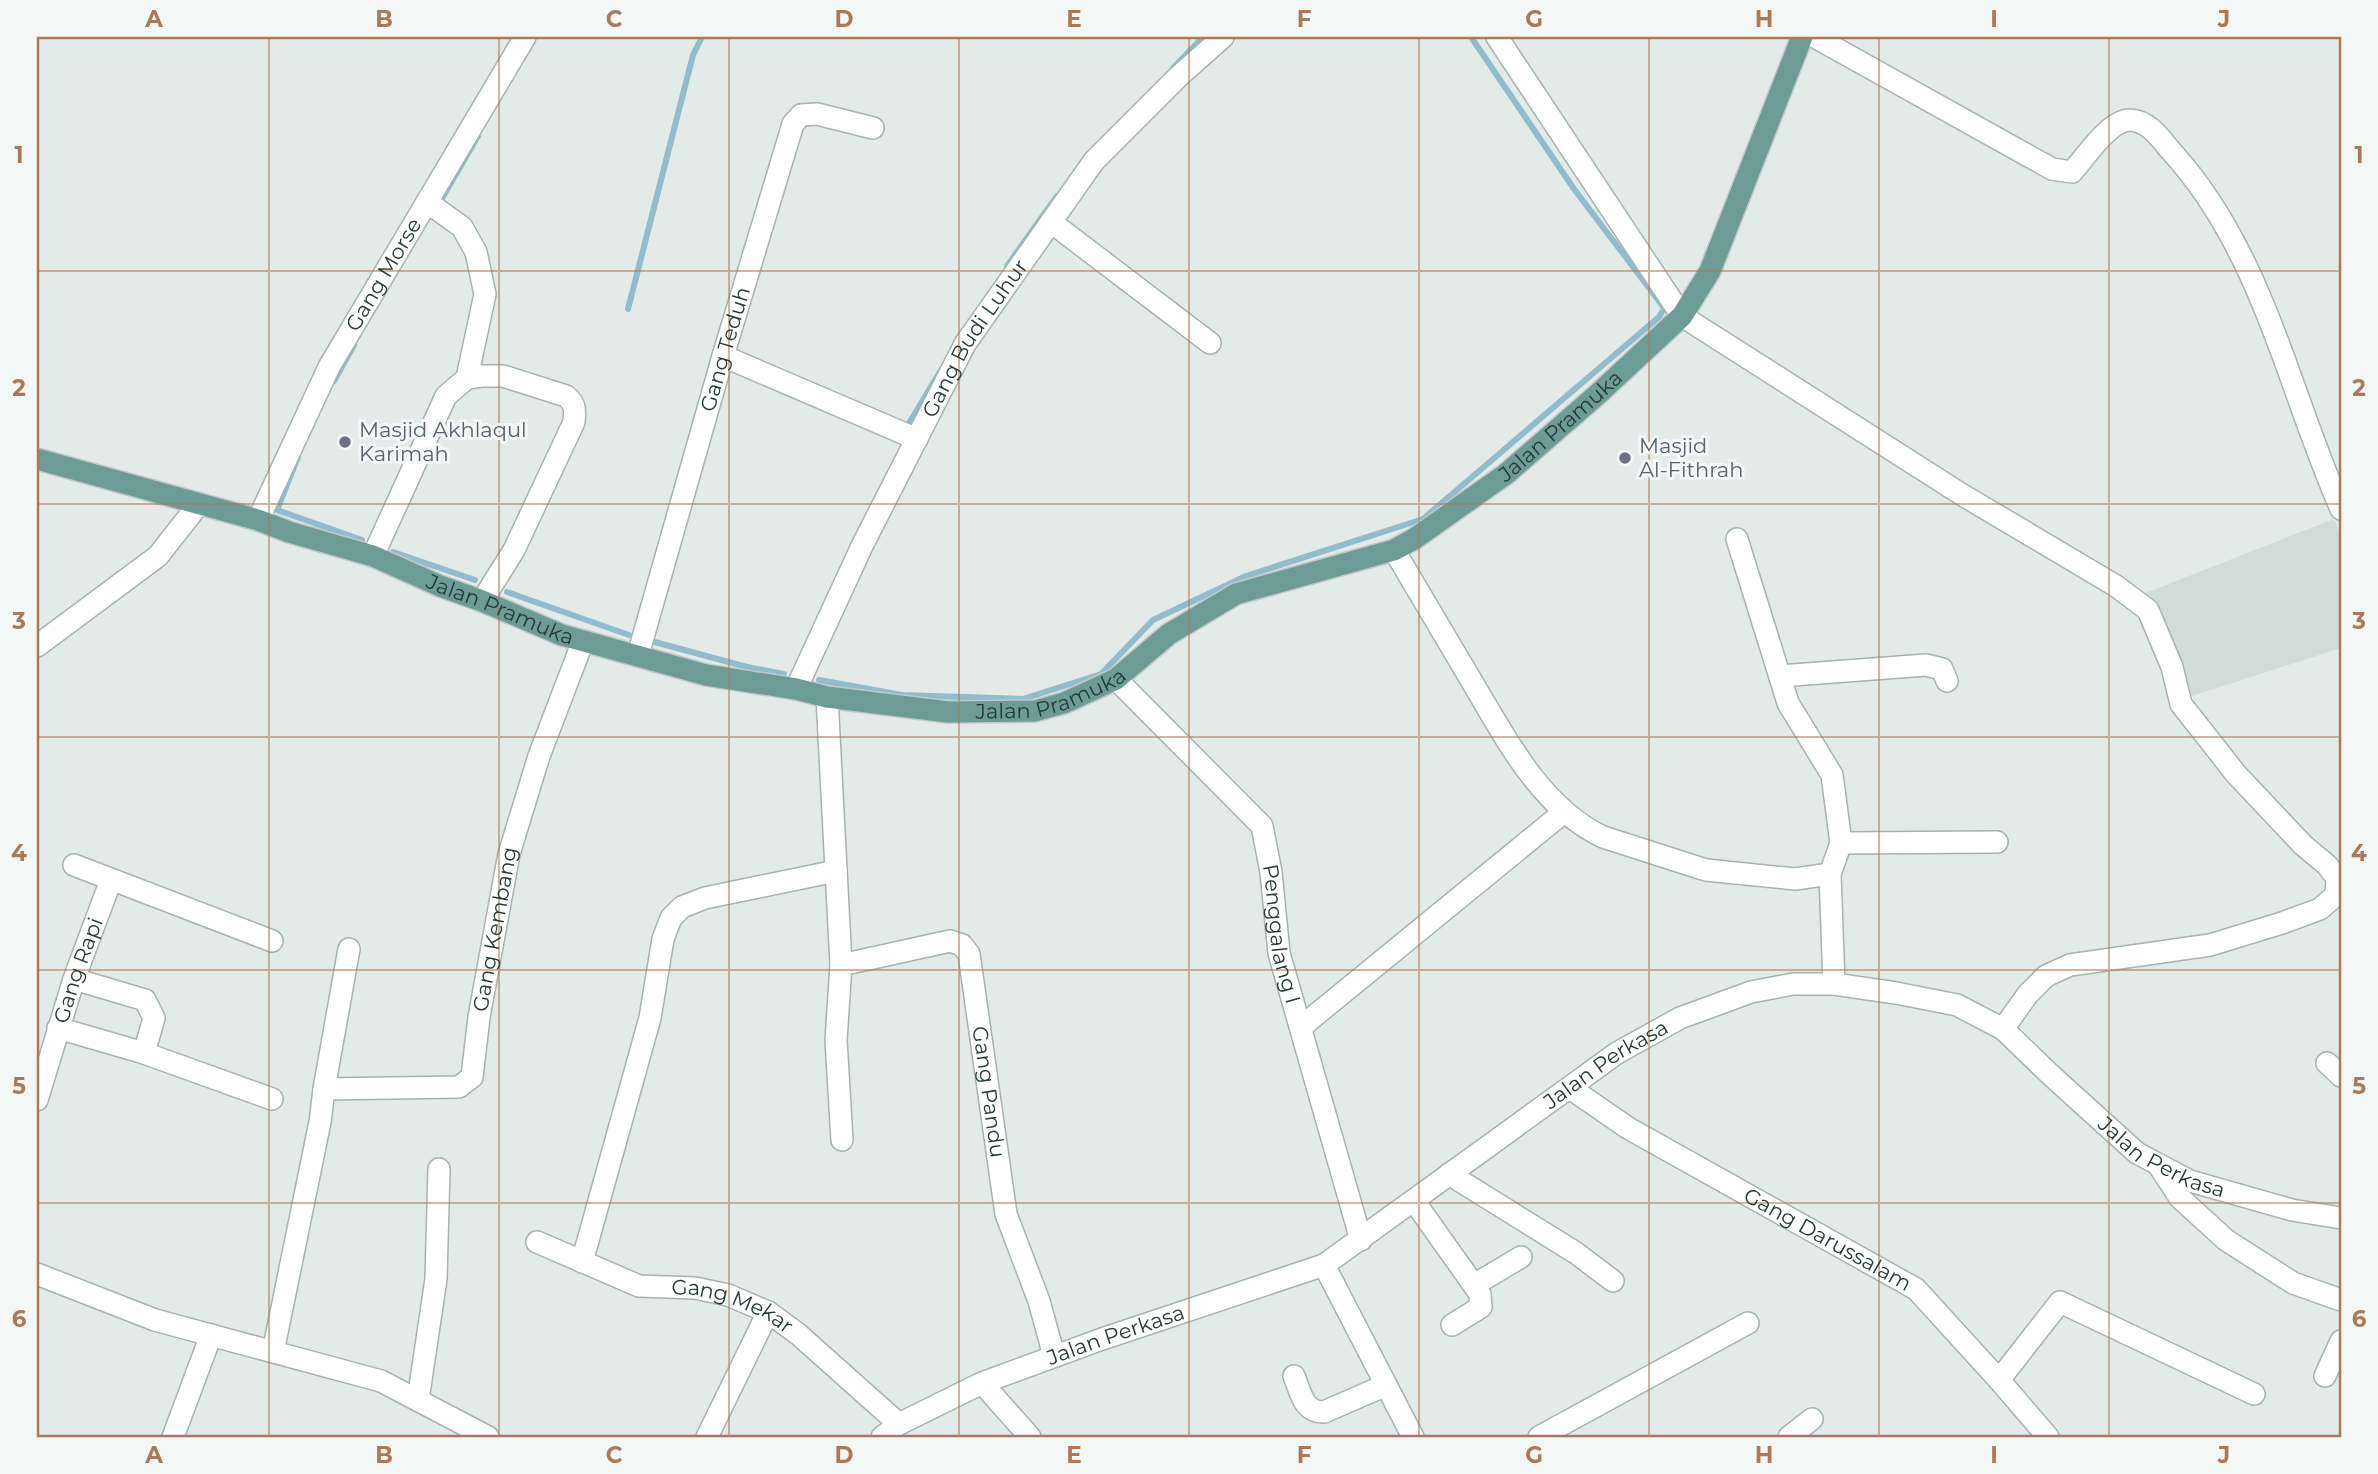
<svg xmlns="http://www.w3.org/2000/svg" width="2378" height="1474" font-family="Montserrat,sans-serif">
<style>
.built{fill:#d1dbd7}
.lines{fill:none;stroke-linecap:round;stroke-linejoin:round}
.stream{stroke:#90bccb;stroke-width:6}
.minor-casing{stroke:#a6b3af;stroke-width:24}
.major-casing{stroke:#c2c8c7;stroke-width:24}
.minor{stroke:#fff;stroke-width:21}
.major{stroke:#6c9c95;stroke-width:21}
.grid{fill:none;stroke:#aa7959;stroke-width:2;stroke-opacity:0.55}
.worship-dot{fill:#6b7280;stroke:#f3f8f6;stroke-width:2.5}
.labels{text-anchor:middle;stroke-width:6;stroke-linejoin:round;paint-order:stroke}
.street-label{font-size:21px;fill:#243b37;stroke:#f3f8f6}
.worship-label{font-size:21px;fill:#5b616d;stroke:#f3f8f6;text-anchor:start}
.neatline{fill:none;stroke:#aa7959;stroke-width:2.5}
.grid-label{font-size:23px;text-anchor:middle;font-weight:bold;fill:#aa7959}
</style>
<rect width="100%" height="100%" fill="#e3ebe8"/>
<!-- built -->
<polygon class="built" points="2334,519 2341,537 2341,648 2192,696 2143,594"/>
<g class="lines">
<!-- stream -->
<g class="stream">
<polyline points="1471,37 1574,189 1665,309"/>
<polyline points="1173,68 1203,37"/>
<polyline points="441,200 478,136"/>
<polyline points="1007,266 1057,196"/>
<polyline points="628,309 693,55 702,37"/>
<polyline points="334,381 354,345"/>
<polyline points="905,430 941,370"/>
<polyline points="298,457 277,510 362,540"/>
<polyline points="393,552 475,580"/>
<polyline points="507,592 629,635"/>
<polyline points="651,641 747,667 784,674"/>
<polyline points="819,680 902,695 1023,699 1101,674 1153,620 1246,576 1423,519 1659,317 1665,307"/>
</g>
<!-- minor casing -->
<g class="minor-casing">
<g id="minor">
<polyline points="1497,37 1682,316 1961,494 2116,586 2148,610 2172,667 2181,704 2236,774 2303,845 2327,865 2337,878 2336,895 2320,909 2282,923 2210,945 2070,965 2046,976 2028,994 2003,1029"/>
<path d="M1815,37L2052,169L2072,172C2085,158 2109,120 2130,120C2149,121 2160,138 2171,151C2262,250 2288,389 2341,509"/>
<polyline points="427,202 462,227 476,252 485,294 467,378"/>
<polyline points="1051,222 1210,343"/>
<polyline points="723,356 917,439"/>
<path id="s1" d="M258,520L329,367L525,37"/>
<polyline points="1737,539 1788,703 1832,775 1841,843 1830,874 1834,984"/>
<path d="M1394,550C1419,592 1443,633 1468,675C1503,733 1538,806 1603,837L1706,870L1795,879L1830,874"/>
<path d="M373,556L446,396L467,378L481,376H503L566,396C576,404 575,410 574,422L514,550L482,601"/>
<polyline points="37,646 158,556 198,505"/>
<path id="s2" d="M638,655L723,356L793,124L801,115L817,114L873,128"/>
<polyline points="1780,676 1926,665 1942,669 1947,681"/>
<path id="s3" d="M1116,679L1262,826L1271,872L1279,953L1361,1240"/>
<path id="s4" d="M796,689L862,546L965,344L1094,161L1179,76L1223,37"/>
<polyline points="827,697 841,965 836,1040 842,1140"/>
<polyline points="1841,843 1997,842"/>
<polyline points="74,865 272,941"/>
<path id="s5" d="M841,965L950,941L962,945L969,954L1006,1214L1039,1301L1054,1356"/>
<polyline points="74,979 145,1000 154,1018 144,1053"/>
<polyline points="1301,1027 1564,812"/>
<polyline points="58,1028 144,1053 272,1099"/>
<polyline points="2327,1063 2341,1076"/>
<path id="s6" d="M1570,1088L1628,1128L1916,1289L1999,1380L2048,1437"/>
<path id="s7" d="M324,1089L459,1087L472,1077L479,1017L509,854L539,756L583,641"/>
<path id="s8" d="M37,1100L74,979L111,880"/>
<polyline points="2159,1166 2180,1198 2226,1240 2293,1283 2341,1300"/>
<polyline points="1449,1174 1576,1253 1613,1281"/>
<polyline points="1414,1201 1480,1294 1481,1307 1452,1325"/>
<path id="s9" d="M537,1242L639,1286L695,1288L728,1295L768,1312L798,1334L899,1424"/>
<polyline points="582,1262 650,1018 663,939 671,918 682,907 705,898 836,871"/>
<polyline points="1324,1265 1413,1437"/>
<polyline points="37,1274 155,1320 381,1381 488,1437"/>
<polyline points="1474,1285 1521,1257"/>
<polyline points="273,1352 320,1122 324,1089 349,949"/>
<path d="M1294,1376C1301,1393 1303,1412 1324,1412L1386,1385"/>
<polyline points="2325,1376 2341,1341"/>
<polyline points="1999,1380 2060,1302 2254,1394"/>
<polyline points="982,1383 1030,1437"/>
<polyline points="418,1400 436,1279 439,1169"/>
<polyline points="173,1437 211,1335"/>
<polyline points="707,1437 768,1312"/>
<path id="s10" d="M882,1437L899,1424L982,1383L1102,1339L1324,1265L1617,1053L1680,1018L1751,992L1793,984H1834L1896,993L1957,1005L2003,1029L2054,1078L2137,1153L2190,1181L2292,1210L2341,1218"/>
<polyline points="1539,1437 1748,1323"/>
<polyline points="1789,1437 1812,1419"/>
</g>
</g>
<!-- major casing -->
<g class="major-casing">
<g id="major">
<path id="s11" d="M37,459L258,520L289,532L373,556L440,586L482,601L562,635L706,675L796,689L827,697L948,712L1035,711L1064,703L1116,679L1169,634L1236,594L1394,550L1414,539L1506,474L1598,394L1682,316L1710,271L1802,37"/>
</g>
</g>
<!-- minor -->
<use href="#minor" class="minor"/>
<!-- major -->
<use href="#major" class="major"/>
</g>
<!-- grid -->
<path class="grid" d="M269,37V1437M499,37V1437M729,37V1437M959,37V1437M1189,37V1437M1419,37V1437M1649,37V1437M1879,37V1437M2109,37V1437M37,271H2341M37,504H2341M37,737H2341M37,970H2341M37,1203H2341"/>
<!-- markers -->
<g class="worship-dot">
<circle cx="345" cy="442" r="7"/>
<circle cx="1625" cy="458" r="7"/>
</g>
<g class="labels">
<!-- street labels -->
<g class="street-label">
<text dy="7" stroke="none"><textPath href="#s1" startOffset="276">Gang Morse</textPath></text>
<text dy="7" stroke="none"><textPath href="#s4" startOffset="394">Gang Budi Luhur</textPath></text>
<text dy="7" stroke="none"><textPath href="#s2" startOffset="318">Gang Teduh</textPath></text>
<text dy="7" stroke="none"><textPath href="#s11" startOffset="1643">Jalan Pramuka</textPath></text>
<text dy="7" stroke="none"><textPath href="#s11" startOffset="488">Jalan Pramuka</textPath></text>
<text dy="7" stroke="none"><textPath href="#s11" startOffset="1055">Jalan Pramuka</textPath></text>
<text dy="7" stroke="none"><textPath href="#s7" startOffset="301">Gang Kembang</textPath></text>
<text dy="7" stroke="none"><textPath href="#s3" startOffset="317">Penggalang I</textPath></text>
<text dy="7" stroke="none"><textPath href="#s8" startOffset="136">Gang Rapi</textPath></text>
<text dy="7" stroke="none"><textPath href="#s10" startOffset="822">Jalan Perkasa</textPath></text>
<text dy="7" stroke="none"><textPath href="#s5" startOffset="275">Gang Pandu</textPath></text>
<text dy="7" stroke="none"><textPath href="#s10" startOffset="1452">Jalan Perkasa</textPath></text>
<text dy="7" stroke="none"><textPath href="#s6" startOffset="299">Gang Darussalam</textPath></text>
<text dy="7" stroke="none"><textPath href="#s9" startOffset="208">Gang Mekar</textPath></text>
<text dy="7" stroke="none"><textPath href="#s10" startOffset="256">Jalan Perkasa</textPath></text>
</g>
<!-- worship labels -->
<g class="worship-label">
<text x="359" y="437">Masjid Akhlaqul<tspan x="359" dy="24">Karimah</tspan></text>
<text x="1639" y="453">Masjid<tspan x="1639" dy="24">Al-Fithrah</tspan></text>
</g>
</g>
<!-- border -->
<rect width="2378" height="1474" fill="none" stroke="#f3f8f6" stroke-width="77"/>
<rect x="38" y="38" width="2302" height="1398" class="neatline"/>
<g class="grid-label">
<text x="154" y="27">A</text>
<text x="384" y="27">B</text>
<text x="614" y="27">C</text>
<text x="844" y="27">D</text>
<text x="1074" y="27">E</text>
<text x="1304" y="27">F</text>
<text x="1534" y="27">G</text>
<text x="1764" y="27">H</text>
<text x="1994" y="27">I</text>
<text x="2224" y="27">J</text>
<text x="19" y="163">1</text>
<text x="2359" y="163">1</text>
<text x="19" y="396">2</text>
<text x="2359" y="396">2</text>
<text x="19" y="629">3</text>
<text x="2359" y="629">3</text>
<text x="19" y="861">4</text>
<text x="2359" y="861">4</text>
<text x="19" y="1094">5</text>
<text x="2359" y="1094">5</text>
<text x="19" y="1327">6</text>
<text x="2359" y="1327">6</text>
<text x="154" y="1463">A</text>
<text x="384" y="1463">B</text>
<text x="614" y="1463">C</text>
<text x="844" y="1463">D</text>
<text x="1074" y="1463">E</text>
<text x="1304" y="1463">F</text>
<text x="1534" y="1463">G</text>
<text x="1764" y="1463">H</text>
<text x="1994" y="1463">I</text>
<text x="2224" y="1463">J</text>
</g>
</svg>
